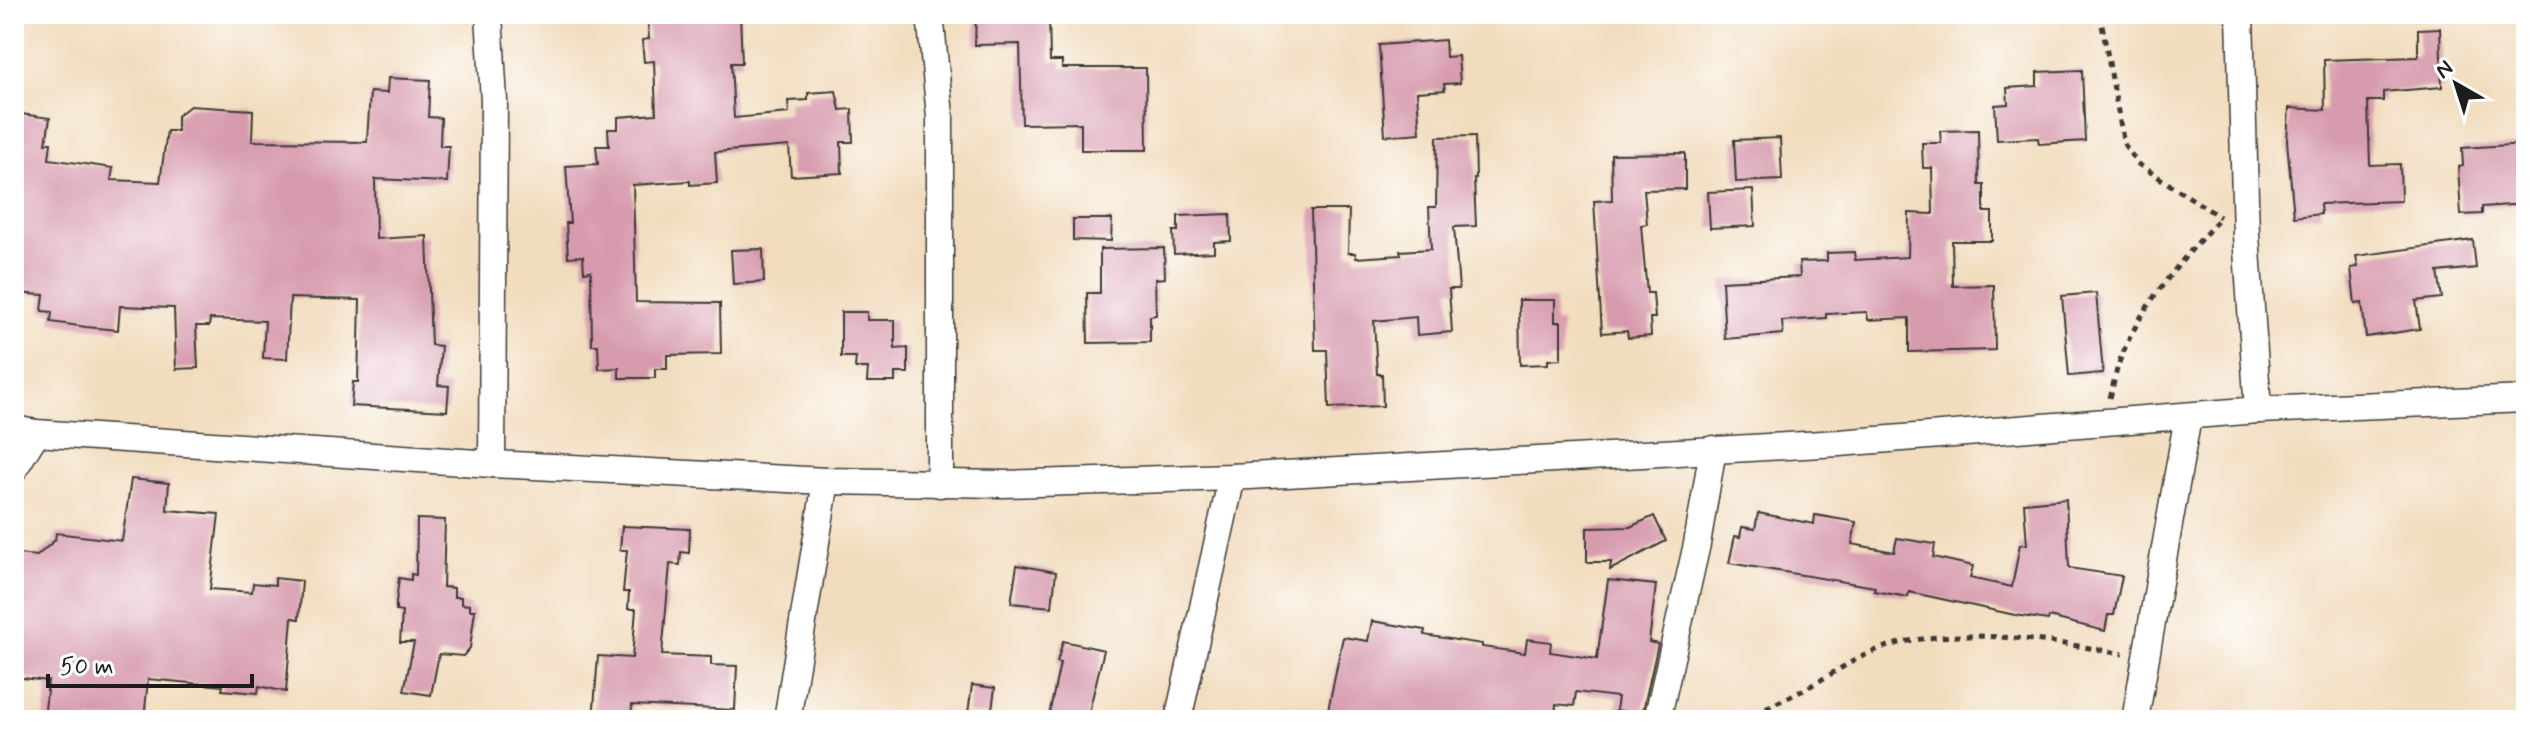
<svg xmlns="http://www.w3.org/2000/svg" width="2540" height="734" font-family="Mynerve,sans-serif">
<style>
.building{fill:#d79bae}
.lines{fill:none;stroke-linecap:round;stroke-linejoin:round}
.minor-casing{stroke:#3c3934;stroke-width:29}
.path{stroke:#3c3934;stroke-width:5;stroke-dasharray:6 6;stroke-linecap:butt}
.minor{stroke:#fff;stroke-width:26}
</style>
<rect width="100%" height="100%" fill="#fff"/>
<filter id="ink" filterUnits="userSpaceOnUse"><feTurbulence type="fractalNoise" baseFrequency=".0125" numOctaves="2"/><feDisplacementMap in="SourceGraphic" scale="16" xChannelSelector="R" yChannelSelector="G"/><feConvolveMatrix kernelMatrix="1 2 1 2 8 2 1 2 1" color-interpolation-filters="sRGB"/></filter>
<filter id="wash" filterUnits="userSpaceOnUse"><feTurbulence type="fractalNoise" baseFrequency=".006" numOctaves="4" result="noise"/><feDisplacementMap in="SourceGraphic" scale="32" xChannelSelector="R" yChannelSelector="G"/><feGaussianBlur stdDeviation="1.8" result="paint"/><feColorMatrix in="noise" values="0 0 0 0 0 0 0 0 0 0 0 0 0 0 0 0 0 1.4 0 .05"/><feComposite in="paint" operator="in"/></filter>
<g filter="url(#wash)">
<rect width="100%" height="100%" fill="#f1dcbd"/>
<g id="blocks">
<!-- building -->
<g class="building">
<polygon points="647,14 740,14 742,63 731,63 734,118 789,113 788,101 808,100 808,93 836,91 840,110 852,109 853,142 841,142 842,173 791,176 789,146 715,152 717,183 690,185 690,181 633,185 636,302 720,303 721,354 667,355 667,369 655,369 655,378 619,378 619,368 599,369 598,345 592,345 591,271 584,272 583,256 568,257 566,223 570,223 566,166 598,164 596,146 609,146 608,129 618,129 618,117 656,114 654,61 644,62 642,40 649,39"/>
<polygon points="976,14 1049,14 1050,61 1062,61 1062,68 1146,68 1147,150 1081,150 1081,123 1022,124 1020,44 975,45"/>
<polygon points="2440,28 2442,87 2383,92 2383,101 2368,101 2370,165 2400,164 2401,201 2320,204 2321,214 2294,217 2287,141 2289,108 2325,110 2324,60 2418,57 2418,29"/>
<polygon points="1445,40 1446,57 1458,56 1460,83 1444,84 1445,90 1417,92 1420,133 1385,136 1379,45"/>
<polygon points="2082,70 2085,141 2039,144 2038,138 1997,140 1995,105 2008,104 2007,88 2037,86 2037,72"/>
<polygon points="388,78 430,80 428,117 441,118 440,146 449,146 447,182 375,179 376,239 427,236 431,345 441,346 438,385 449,386 447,411 351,406 353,382 358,382 360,300 290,298 287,359 263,358 265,321 210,319 209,326 196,326 198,368 176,369 174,308 120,306 118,330 86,327 51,322 52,312 42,311 44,295 14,293 14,113 50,118 46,143 51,143 49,159 113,168 111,180 160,182 167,131 177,131 177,116 190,106 253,110 252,141 367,142 370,92 387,93"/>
<polygon points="1978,130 1979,185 1984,185 1984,212 1992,212 1992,241 1952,241 1953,286 1994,285 1995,350 1909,352 1909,318 1868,320 1867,312 1826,314 1826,318 1782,321 1783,334 1725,339 1722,281 1800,277 1799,262 1827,261 1827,253 1854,252 1855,260 1908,257 1909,213 1933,214 1932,168 1923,168 1922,143 1941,143 1940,131"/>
<polygon points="1475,136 1476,179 1474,179 1476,226 1454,227 1459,289 1449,289 1452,332 1417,335 1416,317 1374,321 1377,374 1382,374 1383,406 1329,408 1327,350 1315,350 1311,210 1349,210 1348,253 1355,253 1356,258 1401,255 1400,251 1431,249 1429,207 1436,207 1437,137"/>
<polygon points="1780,138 1782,180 1736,182 1734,140"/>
<polygon points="2526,144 2526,204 2482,207 2482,214 2461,215 2458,167 2463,166 2462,148"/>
<polygon points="1685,153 1685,189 1644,190 1647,224 1641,225 1647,293 1653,293 1655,318 1650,318 1651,336 1628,338 1627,331 1602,333 1594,201 1612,200 1611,154"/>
<polygon points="1753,190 1755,226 1710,228 1708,192"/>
<polygon points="1230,214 1231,241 1214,242 1214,252 1174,254 1173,231 1178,231 1178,216"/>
<polygon points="1073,219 1112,219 1111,241 1073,240"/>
<polygon points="2473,240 2476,268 2438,272 2442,298 2416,301 2420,329 2366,337 2362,303 2355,304 2351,268 2358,267 2356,256"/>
<polygon points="1164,248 1165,278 1155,279 1156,315 1150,316 1150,342 1088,343 1087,293 1100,293 1100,249"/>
<polygon points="763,249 764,282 733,284 731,250"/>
<polygon points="2096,293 2103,373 2069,376 2062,296"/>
<polygon points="1519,300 1555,300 1555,322 1561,322 1561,359 1548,360 1548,364 1520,365"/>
<polygon points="841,312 867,312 867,320 895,320 895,349 908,348 908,373 895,373 895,382 867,382 868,368 855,368 856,357 841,357"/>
<polygon points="131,479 169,483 167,510 219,514 210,589 252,592 253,583 275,585 275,578 302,581 299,619 292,618 286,692 259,686 258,693 222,690 223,686 148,679 144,720 44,720 48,681 14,677 14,582 17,554 37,556 55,540 56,533 122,541"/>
<polygon points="2066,499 2069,568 2122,576 2114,615 2108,615 2105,631 2049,617 2048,620 2015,615 1909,592 1908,597 1874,591 1875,587 1729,563 1735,536 1740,537 1742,527 1755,529 1758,513 1814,524 1815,515 1856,522 1852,544 1894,552 1897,538 1935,544 1933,557 1973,566 1970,578 2012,587 2020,544 2027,545 2024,503"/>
<polygon points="1654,516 1666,541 1610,570 1611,562 1587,562 1587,528 1630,527"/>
<polygon points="417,519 445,520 443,587 454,588 454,597 461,597 461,604 470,605 470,610 475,610 470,648 463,656 439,654 431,695 404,691 414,642 400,642 402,612 396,611 396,603 399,578 411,580 411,574 416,575"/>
<polygon points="622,526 690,529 689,553 681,552 680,565 670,564 662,655 711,657 711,665 737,666 735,710 632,705 631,720 593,720 598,656 632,658 636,609 628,609 629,592 623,592 627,550 620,550"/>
<polygon points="1017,565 1056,572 1052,607 1011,603"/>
<polygon points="1608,580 1656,585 1649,642 1658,644 1642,715 1616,710 1618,697 1576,692 1574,706 1556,704 1555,719 1519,715 1518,720 1326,720 1343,637 1368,641 1372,621 1425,630 1424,635 1482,644 1482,647 1525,653 1527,639 1551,642 1550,652 1597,659"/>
<polygon points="1063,641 1104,650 1087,720 1048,720 1060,663 1057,662"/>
<polygon points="972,685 995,688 991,716 968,713"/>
</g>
</g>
</g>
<g filter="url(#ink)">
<use href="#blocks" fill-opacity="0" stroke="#3c3934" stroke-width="2"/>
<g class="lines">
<!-- minor casing -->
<g class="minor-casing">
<g id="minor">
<polyline points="489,14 494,101 492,464"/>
<polyline points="930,14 940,116 940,484"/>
<polyline points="2240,14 2246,235 2258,410"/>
<polyline points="14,429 36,433 492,464 826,481 1003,484 1232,477 1839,443 2258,410 2526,399"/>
<polyline points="14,469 36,433"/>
<polyline points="787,720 826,481"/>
<polyline points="1178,720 1232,477"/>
<polyline points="1657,720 1697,544 1713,449"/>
<polyline points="2135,720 2188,416"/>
</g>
</g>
<!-- path -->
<g class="path">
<polyline points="2100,14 2124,144 2138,164 2220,217"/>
<path d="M2110,398C2114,382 2117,365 2124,350C2146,299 2183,259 2220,218"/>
<path d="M1745,720C1764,707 1785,700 1805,689C1833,674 1861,653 1892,645C1959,626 2055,641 2123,654"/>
</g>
<!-- minor -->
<use href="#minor" class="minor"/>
</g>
</g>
<!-- margin -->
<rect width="2540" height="734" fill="none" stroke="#fff" stroke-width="48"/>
<!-- north arrow -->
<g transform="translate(2456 84) rotate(321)" stroke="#ffffff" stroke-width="6" paint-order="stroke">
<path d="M0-6L14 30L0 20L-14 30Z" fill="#1c1c1c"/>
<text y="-12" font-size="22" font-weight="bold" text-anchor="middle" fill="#1c1c1c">N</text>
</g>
<!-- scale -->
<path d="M48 674v12h204v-12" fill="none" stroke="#1c1c1c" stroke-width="4"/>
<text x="60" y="674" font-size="24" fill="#1c1c1c" stroke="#ffffff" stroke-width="6" paint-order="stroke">50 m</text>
</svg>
